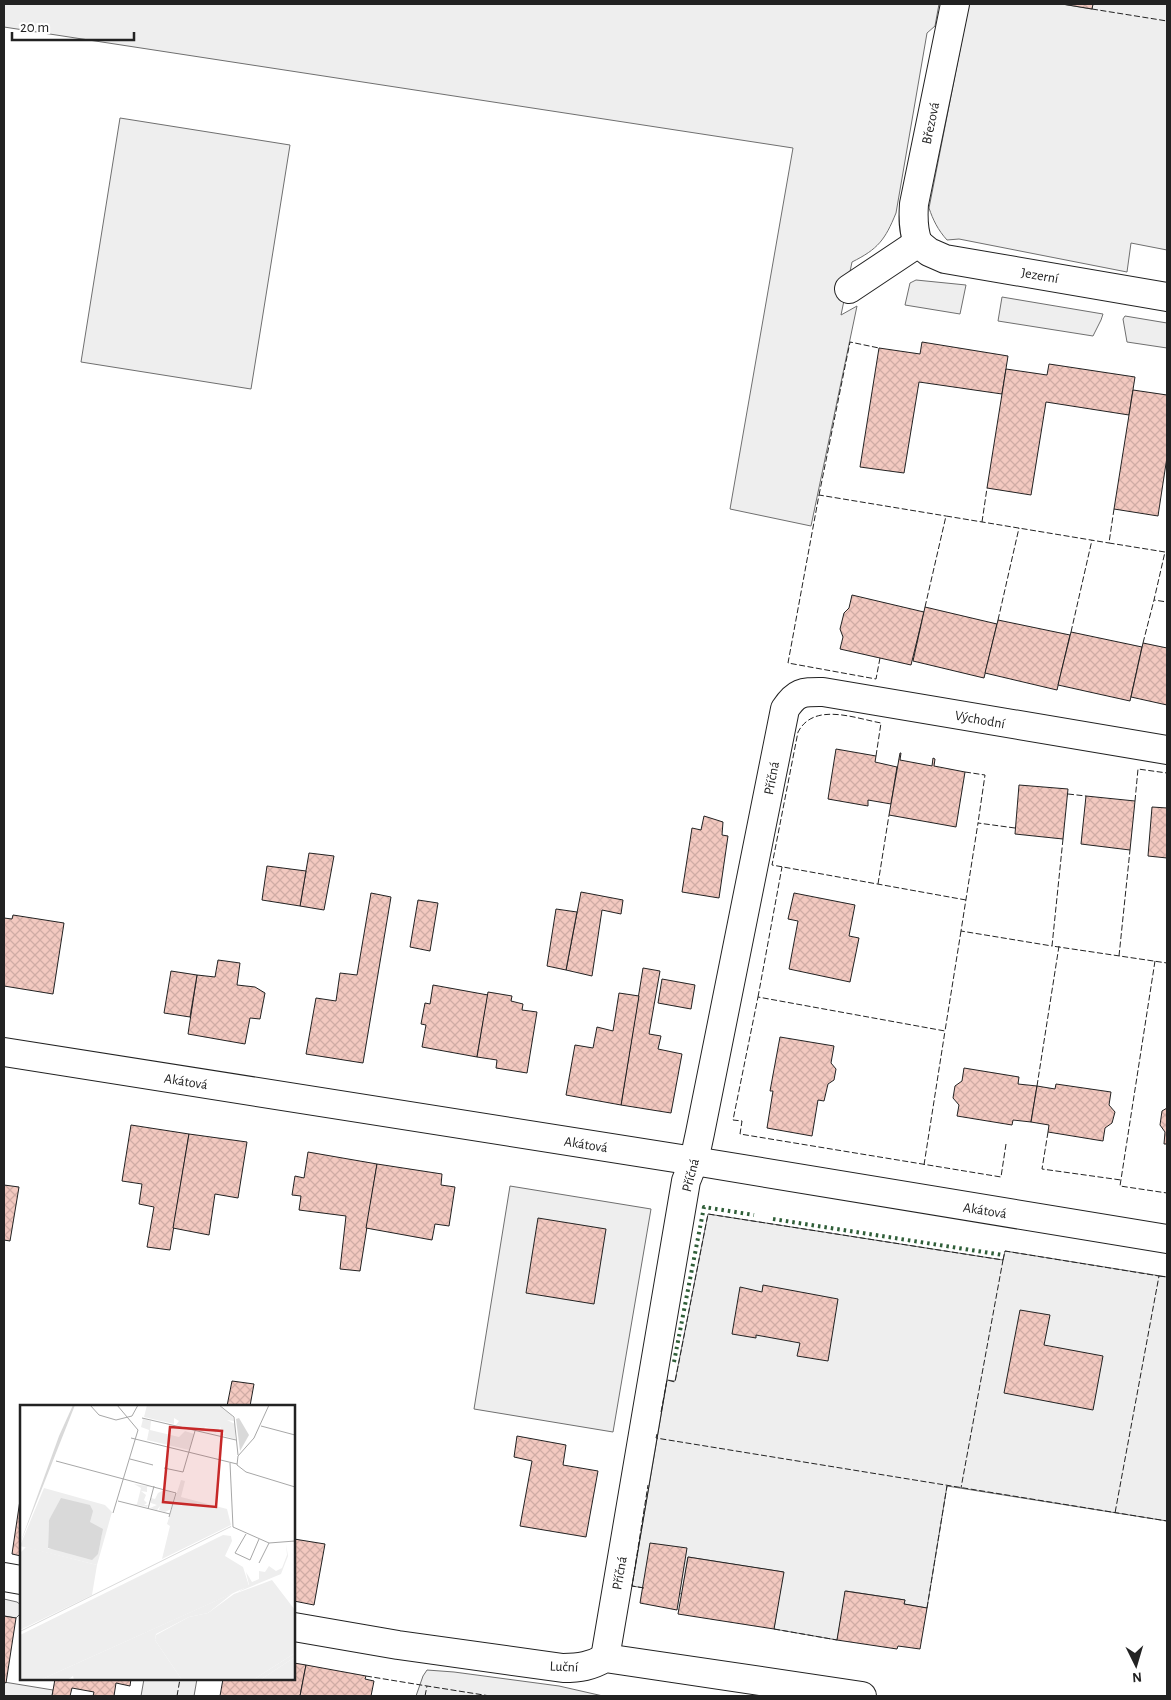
<svg xmlns="http://www.w3.org/2000/svg" width="1171" height="1700" font-family="'Alegreya Sans',sans-serif">
<style>
.green{fill:#eee;stroke:#6f6f6f}
.building{fill:url(#building-cross-hatch);stroke:#222}
.lines{fill:none;stroke-linecap:round;stroke-linejoin:round}
.street-casing{stroke:#222;stroke-width:30}
.street{stroke:#fff;stroke-width:28}
.hedge{stroke:#2f5e38;stroke-width:4;stroke-dasharray:2.5 4;stroke-linecap:butt}
.fence{stroke:#222;stroke-width:1;stroke-dasharray:6 2.5;stroke-linecap:butt}
.labels{text-anchor:middle;stroke-width:4;stroke-linejoin:round;paint-order:stroke}
.street-label{font-size:14px;fill:#222;stroke:#fff}
.inset-road{fill:none;stroke:#a7a7a7;stroke-width:1}
.view{fill:#c62828;fill-opacity:0.15;stroke:#c62828;stroke-width:2.5}
.inset-edge{fill:none;stroke:#222;stroke-width:2.5}
</style>
<defs>
<pattern id="building-cross-hatch" width="8" height="8" patternUnits="userSpaceOnUse" patternTransform="scale(1.25)"><rect width="8" height="8" fill="#f3c9c0"/><path d="M0 0l8 8M0 8l8-8" fill="none" stroke="#d0aca5"/></pattern>
</defs>
<rect width="100%" height="100%" fill="#fff"/>
<!-- green -->
<g class="green">
<path d="M4,4H939L935,26L927,33L896,213C885,240 878,249 852,262L841,315L857,306L811,526L730,509L793,148L4,27Z"/>
<path d="M969,4H1062L1092,9L1093,4H1167V250L1131,243L1127,272L959,239L947,240C938,230 933,220 929,208Z"/>
<polygon points="120,118 290,145 251,389 81,362"/>
<polygon points="916,280 966,285 960,314 905,305 910,283"/>
<polygon points="1002,297 1103,314 1101,320 1093,336 998,321"/>
<polygon points="1125,316 1167,323 1167,348 1127,342 1123,319"/>
<polygon points="510,1186 651,1209 613,1432 474,1409"/>
<polygon points="708,1214 1003,1260 1005,1251 1167,1277 1167,1521 947,1486 927,1608 904,1604 905,1600 846,1591 837,1640 774,1629 783,1572 688,1557 682,1594 632,1586 667,1380 675,1381"/>
<polygon points="4,1599 17,1602 21,1605 21,1613 16,1618 4,1616"/>
<polygon points="427,1670 454,1672 559,1686 603,1696 416,1696 423,1676"/>
<polygon points="144,1679 197,1679 194,1696 141,1696"/>
<polygon points="4,1682 53,1690 52,1696 4,1696"/>
</g>
<!-- building -->
<g class="building">
<polygon points="1062,4 1093,4 1092,9"/>
<polygon points="922,342 1008,356 1002,394 919,382 904,473 860,467 879,348 920,354"/>
<polygon points="1049,364 1135,377 1129,415 1046,402 1031,495 987,488 1006,369 1047,375"/>
<polygon points="1133,390 1167,395 1167,457 1158,516 1114,509"/>
<polygon points="852,595 924,612 911,665 840,649 843,637 840,629 844,613 849,608"/>
<polygon points="925,607 997,624 984,678 913,661"/>
<polygon points="998,620 1070,635 1057,690 985,673"/>
<polygon points="1071,632 1142,647 1130,701 1058,685"/>
<polygon points="1143,643 1167,648 1167,705 1131,697"/>
<polygon points="836,749 876,756 875,762 897,767 891,804 868,800 868,806 828,799"/>
<polygon points="900,753 901,753 900,760 932,766 933,758 935,759 934,766 965,772 956,827 889,815"/>
<polygon points="1019,785 1068,789 1063,839 1015,834"/>
<polygon points="1086,796 1135,801 1130,850 1081,844"/>
<polygon points="1152,807 1167,808 1167,858 1148,856"/>
<polygon points="704,816 723,822 722,835 728,836 719,898 682,892 692,828 701,830"/>
<polygon points="309,853 334,856 324,910 300,906"/>
<polygon points="267,866 306,871 300,906 262,900"/>
<polygon points="581,892 623,900 621,914 602,910 592,976 566,970"/>
<polygon points="371,893 391,897 363,1063 306,1054 316,998 336,1001 340,973 357,975"/>
<polygon points="794,893 855,905 849,936 859,938 850,982 789,969 798,921 788,919"/>
<polygon points="418,900 438,903 430,951 410,947"/>
<polygon points="556,909 577,912 566,970 547,966"/>
<polygon points="13,915 64,923 53,994 4,986 4,918 12,919"/>
<polygon points="218,960 240,963 237,985 255,987 265,993 260,1019 250,1018 245,1044 188,1034 197,975 215,977"/>
<polygon points="643,968 660,971 649,1034 661,1036 658,1049 682,1054 671,1113 621,1105"/>
<polygon points="171,971 197,975 190,1017 164,1013"/>
<polygon points="662,979 695,985 691,1009 658,1003"/>
<polygon points="433,985 488,995 477,1057 422,1047 426,1025 421,1024 425,1003 430,1004"/>
<polygon points="488,992 512,996 511,1001 523,1004 522,1010 537,1012 527,1073 496,1068 497,1060 477,1057"/>
<polygon points="619,993 639,996 621,1105 566,1095 575,1045 593,1048 597,1027 613,1031"/>
<polygon points="780,1037 834,1046 831,1063 836,1069 834,1080 828,1084 824,1101 818,1100 812,1136 767,1128 773,1091 770,1091"/>
<polygon points="964,1068 1019,1077 1018,1084 1037,1086 1031,1122 1013,1120 1012,1125 957,1116 959,1105 953,1098 955,1086 962,1081"/>
<polygon points="1056,1084 1111,1092 1109,1105 1115,1112 1112,1123 1105,1128 1103,1141 1048,1132 1049,1125 1031,1122 1037,1086 1055,1089"/>
<polygon points="1167,1108 1167,1144 1164,1144 1165,1132 1160,1125 1162,1111"/>
<polygon points="131,1125 189,1134 170,1250 147,1247 154,1207 139,1204 142,1184 122,1181"/>
<polygon points="189,1134 247,1142 238,1198 215,1194 209,1235 173,1228"/>
<polygon points="308,1152 377,1164 360,1271 340,1269 346,1216 299,1210 301,1196 292,1195 295,1176 304,1178"/>
<polygon points="377,1164 442,1174 441,1185 455,1187 449,1226 435,1224 432,1240 366,1228"/>
<polygon points="4,1185 19,1187 10,1241 4,1240"/>
<polygon points="538,1218 606,1229 594,1304 526,1293"/>
<polygon points="763,1285 838,1299 828,1361 797,1356 800,1343 756,1335 756,1338 732,1334 740,1287 762,1292"/>
<polygon points="1020,1310 1050,1315 1044,1345 1103,1356 1093,1410 1004,1393"/>
<polygon points="232,1381 254,1384 250,1406 227,1406"/>
<polygon points="517,1436 566,1445 563,1465 598,1471 586,1537 520,1526 532,1461 514,1457"/>
<polygon points="20,1500 21,1500 21,1556 12,1554"/>
<polygon points="294,1539 325,1544 314,1605 294,1601"/>
<polygon points="650,1543 687,1548 677,1610 640,1603"/>
<polygon points="688,1557 784,1572 774,1629 678,1614"/>
<polygon points="845,1591 905,1600 904,1604 927,1608 920,1649 898,1646 897,1649 837,1640"/>
<polygon points="4,1616 16,1618 6,1683 4,1682"/>
<polygon points="294,1663 306,1665 300,1696 220,1696 223,1679 294,1679"/>
<polygon points="306,1665 366,1676 365,1679 374,1681 371,1696 300,1696"/>
<polygon points="55,1679 131,1679 130,1686 116,1683 114,1696 93,1696 94,1692 72,1688 70,1696 52,1696"/>
</g>
<g class="lines">
<!-- street casing -->
<g class="street-casing">
<g id="street">
<polyline points="918,243 929,252 945,259 1167,297"/>
<path d="M918,243C913,230 913,218 914,204L955,4"/>
<polyline points="849,289 918,243"/>
<polyline points="4,1052 694,1161 1167,1239"/>
<polyline points="4,1577 21,1580"/>
<path d="M294,1627L398,1645L563,1668C580,1668 591,1666 605,1658L862,1696"/>
<path d="M605,1658L686,1181L694,1161L700,1133L785,709C797,691 803,692 823,692L1167,750"/>
</g>
</g>
<!-- street -->
<use href="#street" class="street"/>
<!-- hedge -->
<g class="hedge">
<polyline points="773,1219 1003,1255"/>
<polyline points="674,1362 704,1207 754,1215"/>
</g>
<!-- fence -->
<g class="fence">
<polyline points="1092,9 1167,21"/>
<polyline points="819,495 850,342 879,348"/>
<polyline points="1114,509 1109,543 1165,552 1154,600 1167,602"/>
<polyline points="982,522 987,488"/>
<polyline points="925,607 946,516 1109,543"/>
<polyline points="998,620 1019,528"/>
<polyline points="1071,632 1092,540"/>
<polyline points="1143,643 1154,600"/>
<polyline points="880,658 876,679 788,663 819,495 946,516"/>
<path d="M876,756L881,723C854,718 814,702 798,732L772,865L966,900"/>
<polyline points="965,772 985,775 978,823"/>
<polyline points="1068,794 1086,796"/>
<polyline points="1135,801 1138,769 1167,773"/>
<polyline points="1015,828 978,823 961,931 1052,946"/>
<polyline points="1063,839 1052,946 1167,963"/>
<polyline points="878,884 889,815"/>
<polyline points="961,931 945,1031 758,997 733,1120 742,1121 740,1134 1001,1177 1006,1144"/>
<polyline points="1119,956 1130,850"/>
<polyline points="1155,961 1120,1186 1167,1193"/>
<polyline points="758,997 782,867"/>
<polyline points="1037,1086 1059,946"/>
<polyline points="1048,1132 1042,1169 1121,1180"/>
<polyline points="924,1165 945,1031"/>
<polyline points="1003,1260 1005,1251 1159,1276 1115,1513"/>
<polyline points="1159,1276 1167,1277"/>
<polyline points="661,1412 667,1380 675,1382 708,1214 1003,1260 961,1488"/>
<polyline points="657,1434 656,1438 1167,1521"/>
<polyline points="644,1588 632,1586 648,1485"/>
<polyline points="927,1608 947,1486"/>
<polyline points="774,1629 837,1640"/>
<polyline points="366,1676 427,1686"/>
<polyline points="177,1696 180,1679"/>
<polyline points="425,1696 427,1686 490,1696"/>
</g>
</g>
<g class="labels">
<!-- street labels -->
<g class="street-label">
<text transform="translate(930 123) rotate(-78)" y="5">Březová</text>
<text transform="translate(1040 275) rotate(10)" y="5">Jezerní</text>
<text transform="translate(980 719) rotate(10)" y="5">Východní</text>
<text transform="translate(771 778) rotate(-79)" y="5">Příčná</text>
<text transform="translate(186 1081) rotate(9)" y="5">Akátová</text>
<text transform="translate(586 1144) rotate(9)" y="5">Akátová</text>
<text transform="translate(690 1175) rotate(-75)" y="5">Příčná</text>
<text transform="translate(985 1210) rotate(9)" y="5">Akátová</text>
<text transform="translate(619 1573) rotate(-80)" y="5">Příčná</text>
<text transform="translate(564 1666) rotate(2)" y="5">Luční</text>
</g>
</g>
<!-- overview -->
<g transform="translate(20 1405)">
<rect width="275" height="275" fill="#fff"/>
<path d="M127,0H198L212,10L214,16L207,15L215,19V34L201,30L205,28L200,26L201,22L195,28L194,24L185,22L183,26L156,20L159,16L154,13V19L124,12ZM123,14L131,16L130,25L159,32L165,26L174,29L169,45L127,35L129,25L121,22ZM161,75L165,76L161,92L207,104L211,120L142,154L150,121L147,119ZM114,79L132,82H127V87L121,86L126,90L124,95L127,98L124,100H128L127,102L113,99H117L121,83ZM144,85L155,89L151,104L145,107L139,105L140,101L137,105L130,103L137,100L131,98V93L135,94L138,88ZM203,130L211,131L212,136L205,151L223,162L229,181L20,275H0V230ZM6,142L77,160L72,190L0,225V148ZM252,175L275,205V248L233,275H162L135,235L136,230L169,212L188,208L214,189ZM275,252V275H240Z" fill="#eee"/>
<path d="M24,83L85,100L92,107L77,160L0,141ZM38,103L71,112L69,117L82,128L80,138L28,144L29,115ZM266,139L268,151L261,169L218,187L229,180L226,167L232,177L239,174V166L245,167L249,161L256,166L262,163L267,150ZM213,188L188,208L169,212L136,229L135,235L162,275H54L53,271L47,275H20ZM275,248V252L240,275H233Z" fill="#eee" fill-rule="evenodd"/>
<path d="M53,0H55L0,139L39,31ZM219,13L229,30L220,46L216,14ZM41,93L70,100L73,106L70,117L83,124L78,149L72,155L28,143L29,115ZM211,121V122L0,227V226Z" fill="#d9d9d9"/>
<path class="inset-road" d="M70,0L79,10L96,15L112,11L118,0M199,0L214,12L218,50M249,0L234,33L218,51L217,60L226,67L275,82M122,13L216,35M241,21L275,30M111,33L217,59M110,54L133,60M36,56L156,88M210,58L213,122L249,138L275,136M144,63L163,67L175,26M98,96L150,109M128,104L134,81M93,108L118,25L97,0M149,112L156,88M226,129L215,148L230,155L239,134M239,158L249,138"/>
<path class="view" d="M150,22L202,26L196,102L143,97Z"/>
<rect width="275" height="275" class="inset-edge"/>
</g>
<!-- border -->
<rect width="1171" height="1700" fill="none" stroke="#222222" stroke-width="10"/>
<!-- north arrow -->
<g transform="translate(1136 1665) rotate(175)" stroke="#ffffff" stroke-width="4" paint-order="stroke">
<path d="M0-4L9 19L0 12L-9 19Z" fill="#222222"/>
<text y="-8" font-size="14" font-weight="bold" text-anchor="middle" fill="#222222">N</text>
</g>
<!-- scale -->
<path d="M12 32v8h122v-8" fill="none" stroke="#222222" stroke-width="2.5"/>
<text x="20" y="32" font-size="15" fill="#222222" stroke="#ffffff" stroke-width="4" paint-order="stroke">20 m</text>
</svg>
